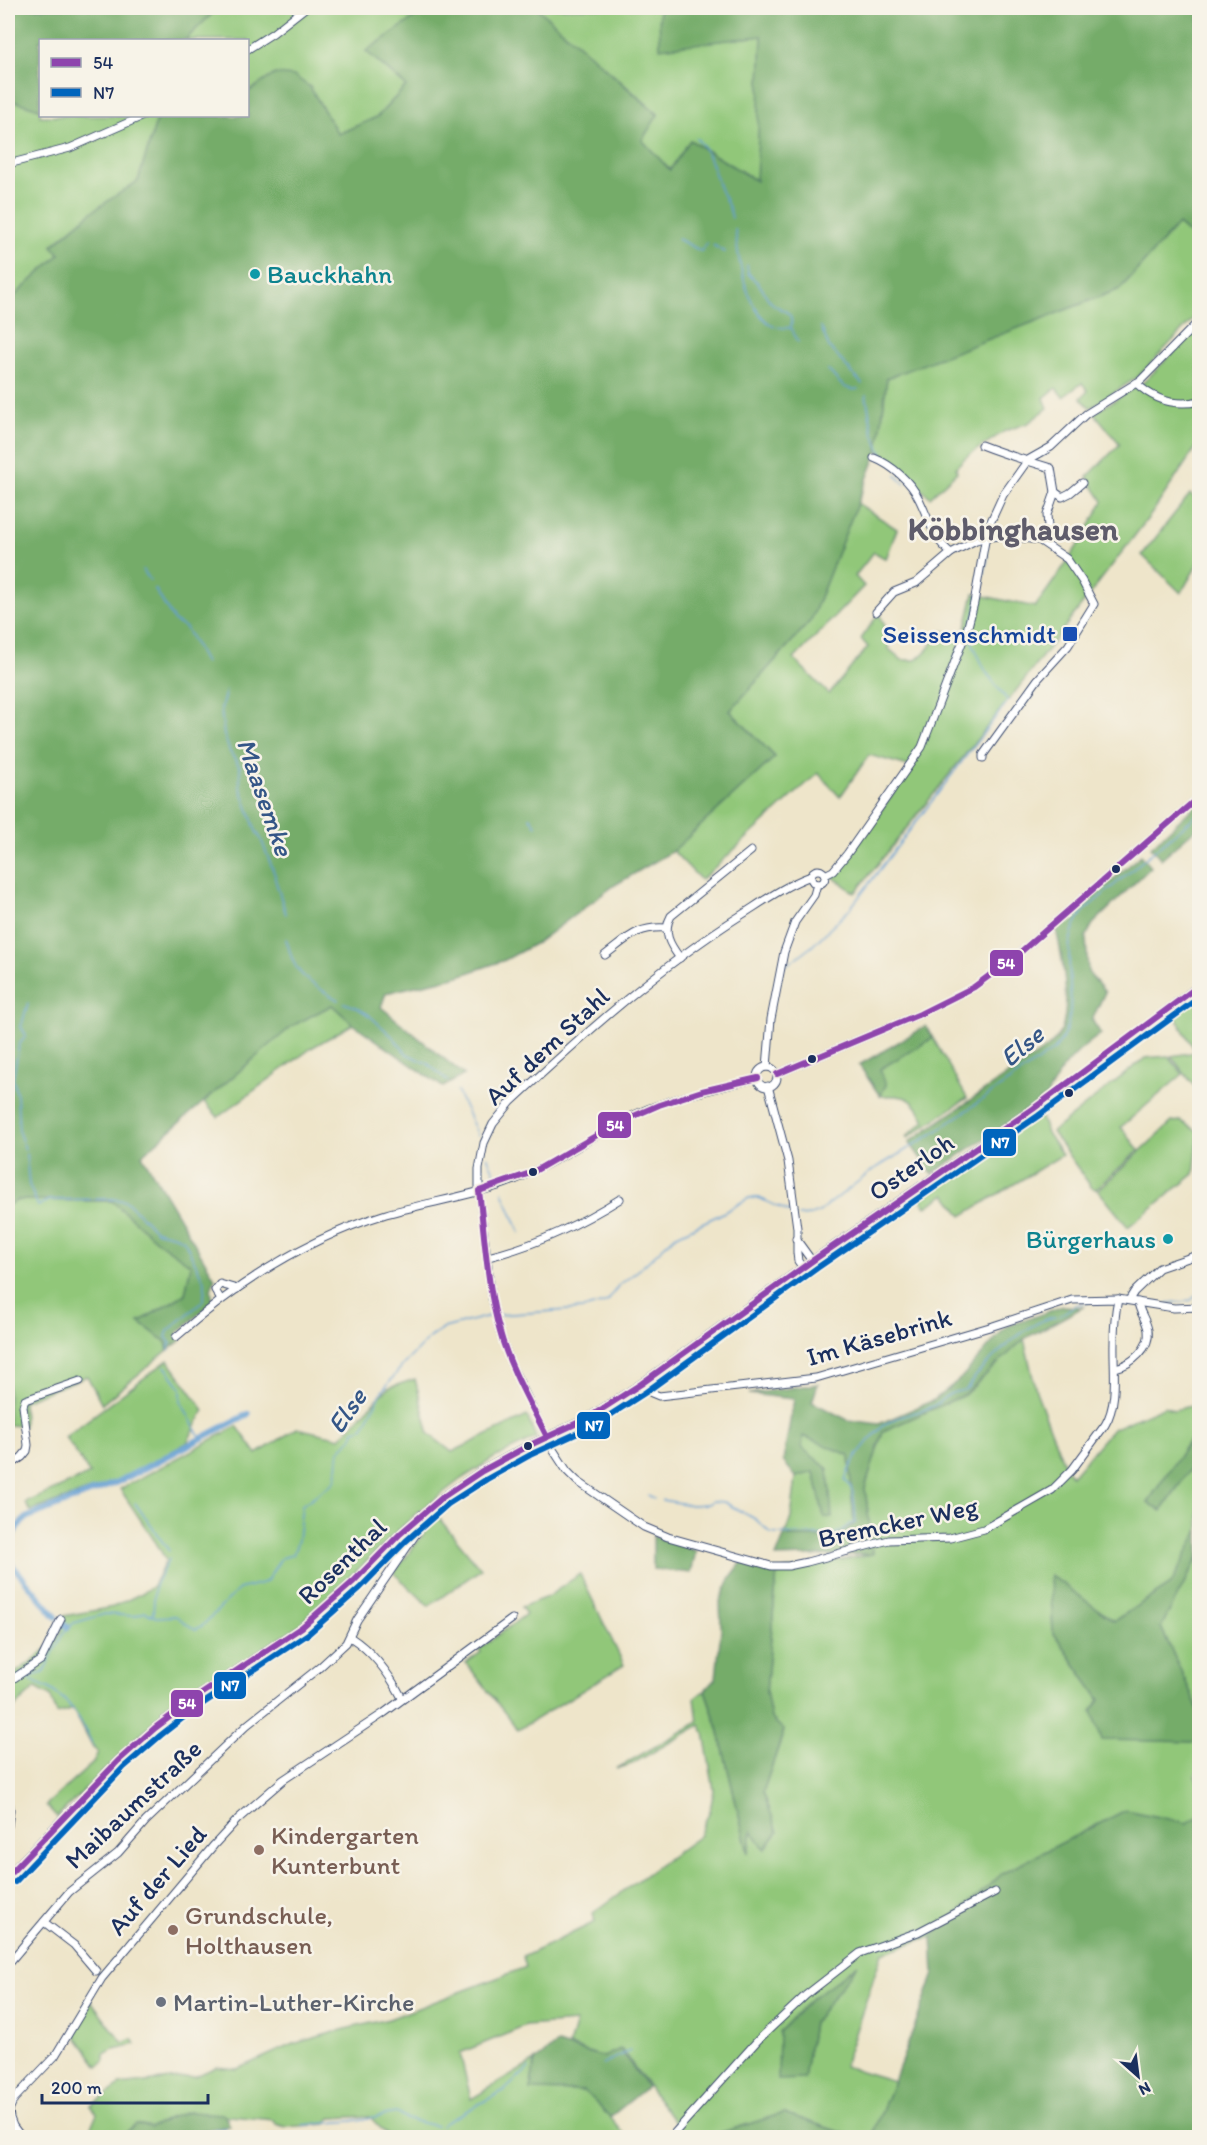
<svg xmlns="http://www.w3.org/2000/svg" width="1207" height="2145" font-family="Itim,sans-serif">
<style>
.green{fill:#91c779;stroke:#567b6c;stroke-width:1.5;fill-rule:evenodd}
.forest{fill:#74ac69;stroke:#486e64;stroke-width:1.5}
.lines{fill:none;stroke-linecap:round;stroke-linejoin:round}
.stream{stroke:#629ed3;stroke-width:1.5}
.canal{stroke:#629ed3;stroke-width:6}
.minor-casing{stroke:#3b4a6e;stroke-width:9}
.major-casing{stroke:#3b4a6e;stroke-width:10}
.minor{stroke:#fff;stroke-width:7}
.major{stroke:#edc569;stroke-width:8}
.bus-1-casing{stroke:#f7f3e8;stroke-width:10}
.bus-2-casing{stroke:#f7f3e8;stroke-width:10}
.bus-1{stroke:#8e44ad;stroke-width:6}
.bus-2{stroke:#0065bd;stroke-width:6}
.culture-dot{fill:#0f9aa8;stroke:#f7f3e8;stroke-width:2}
.transit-dot{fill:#1a4fb4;stroke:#f7f3e8;stroke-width:2}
.bus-dot{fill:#1b2f5e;stroke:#f7f3e8;stroke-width:2}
.education-dot{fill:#8d6e63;stroke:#f7f3e8;stroke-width:2}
.worship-dot{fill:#6b7280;stroke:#f7f3e8;stroke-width:2}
.labels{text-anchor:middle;stroke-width:5;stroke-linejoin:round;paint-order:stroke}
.culture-label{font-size:26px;fill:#0d838f;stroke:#f7f3e8;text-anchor:start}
.transit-label{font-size:26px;fill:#164399;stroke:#f7f3e8;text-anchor:end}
.street-label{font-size:26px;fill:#1b2f5e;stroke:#f7f3e8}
.education-label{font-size:26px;fill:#785e54;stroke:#f7f3e8;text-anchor:start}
.worship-label{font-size:26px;fill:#5b616d;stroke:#f7f3e8;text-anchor:start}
.water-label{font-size:27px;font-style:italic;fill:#345687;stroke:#f7f3e8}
.district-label{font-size:32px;font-weight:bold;fill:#5f5c6b;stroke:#f7f3e8}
.line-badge{stroke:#f7f3e8;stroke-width:2}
.badge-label{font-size:16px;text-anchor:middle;font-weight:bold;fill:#fff}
</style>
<rect width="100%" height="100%" fill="#f7f3e8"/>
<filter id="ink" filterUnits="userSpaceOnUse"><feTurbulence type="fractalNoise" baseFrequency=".0167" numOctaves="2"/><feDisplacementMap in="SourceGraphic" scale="12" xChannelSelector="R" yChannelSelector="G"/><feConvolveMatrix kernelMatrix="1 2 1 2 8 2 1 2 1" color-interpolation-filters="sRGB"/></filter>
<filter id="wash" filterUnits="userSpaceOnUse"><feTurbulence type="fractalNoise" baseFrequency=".008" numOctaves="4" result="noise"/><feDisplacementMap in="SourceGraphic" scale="24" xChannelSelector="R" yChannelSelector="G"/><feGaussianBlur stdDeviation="1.35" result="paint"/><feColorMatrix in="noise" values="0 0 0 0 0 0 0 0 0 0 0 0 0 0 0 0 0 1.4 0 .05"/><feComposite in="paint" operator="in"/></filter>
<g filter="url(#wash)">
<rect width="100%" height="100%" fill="#eee5ca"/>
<!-- green -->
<g class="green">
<polygon points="218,8 429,8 366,51 406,86 377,117 338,134 310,87 275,74 248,92 248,40 185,40"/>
<polygon points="537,8 659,8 661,47 762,36 757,181 690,140 670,170 642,140 658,114"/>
<polygon points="10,100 40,109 40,116 158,116 138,181 93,211 52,245 60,254 8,302 8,110"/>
<polygon points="1178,224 1199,243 1199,313 1138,377 1090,408 1081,398 1088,391 1082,383 1063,397 1056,388 1044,398 1048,408 1028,423 1005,431 966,457 956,467 957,472 930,497 878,451 887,378 1120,289"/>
<path d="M1199,326V443L1152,513L1022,683L855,893L833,877L912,767L869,755L840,797L818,773L701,880L673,851L775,757L730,711L811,620L857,503L897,529L886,559L874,552L855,576L864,586L794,659L829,694L868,647L861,639L879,613L892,642L888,648L902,660H916L927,650L942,631L961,636L966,627L974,594L1035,607C1060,573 1084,539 1103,501L1087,477L1120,444L1094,413L1144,382Z"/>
<polygon points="1190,494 1199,501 1199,562 1181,593 1142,555"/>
<polygon points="1199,989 1199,1092 1171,1056 1196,1052 1173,1013"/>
<polygon points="332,1005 353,1024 313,1047 218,1117 204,1102 215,1090 292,1026"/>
<path d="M933,1038L967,1098L907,1138L906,1137L925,1121C913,1096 907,1095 880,1096L886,1085L879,1069Z"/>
<polygon points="1168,1056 1183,1074 1121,1127 1139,1150 1096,1189 1092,1188 1052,1132 1145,1058"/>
<polygon points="1039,1113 1047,1133 1062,1155 962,1216 946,1194 926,1207 917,1194"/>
<polygon points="1180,1121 1199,1132 1194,1174 1128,1227 1098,1190 1172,1122"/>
<polygon points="18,1200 112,1201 156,1240 191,1265 185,1294 139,1322 166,1342 168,1350 102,1404 87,1376 23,1401 24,1426 8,1425 8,1205"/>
<path d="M1024,1339L1036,1391L1065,1467L1072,1476L1112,1429L1165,1406L1174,1410L1199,1404V1426L1148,1502L1161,1511L1199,1457V1529L1172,1584L1114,1621L1050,1575L1053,1632L1100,1700L1102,1739L1199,1742V1770L1195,1775L1199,1784V1816L1188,1823L1126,1810L1003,1873L932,1936L882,1953L844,2066L894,2081L871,2137H854L784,2113L707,2137H680L679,2128L621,2049L604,2057L569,2046L576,2022L526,2026L460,2053L471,2099L535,2061L530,2090L584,2091L610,2117L626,2136L625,2137H389L369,2116L331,2118L326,2124L286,2127L276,2124L274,2120L188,2112L169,2118L151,2127L136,2124L120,2137L84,2138L91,2127L97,2113L91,2106L120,2085L196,2076L216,2067L237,2069L293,2044L349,2028L389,2019L526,1967L523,1957L595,1922L593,1913L699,1836L710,1810L714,1790L704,1733L700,1725L632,1764L616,1769L698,1722L695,1698L705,1690L718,1728L748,1851L752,1830L765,1849L778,1832L763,1792L784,1731L771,1718L766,1692L777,1572L873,1554L865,1488L883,1431L964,1395ZM856,1966L813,2023L804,2079L779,2032L810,2000Z"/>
<polygon points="168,1360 204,1410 187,1443 119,1480 31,1511 25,1503 90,1474 65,1437"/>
<path d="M415,1379L429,1434L452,1452L527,1416L536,1438L494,1458L461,1479L417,1513L301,1624L146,1730L57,1817L46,1805L93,1763L98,1752L93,1748L73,1709L57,1714L50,1696L36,1688L8,1713V1678C27,1664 49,1651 62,1630L60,1628L64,1616L113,1607L142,1593L152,1587L166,1561L158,1546L120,1489L237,1426L257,1454L297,1428L340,1438L388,1388Z"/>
<polygon points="803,1435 849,1455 854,1524 835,1537 784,1537 791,1518 796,1477 814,1471 824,1517 828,1469 802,1448"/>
<polygon points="437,1516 481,1569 429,1606 394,1573"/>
<polygon points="1199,1556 1199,1711 1161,1627"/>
<polygon points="580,1574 624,1665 518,1730 466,1663 481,1652 479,1649 526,1614 521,1607 547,1597"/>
<polygon points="91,2001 123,2043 133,2039 136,2044 114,2049 104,2054 104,2062 98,2066 74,2033"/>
</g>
<!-- forest -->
<g class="forest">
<polygon points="8,8 218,8 185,40 40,40 40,109 10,100 8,110"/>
<polygon points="429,8 537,8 658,115 642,140 670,170 690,140 756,181 762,36 660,48 659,8 1199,8 1199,243 1178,224 1120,289 887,378 878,451 811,620 730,711 775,757 673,851 615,885 538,942 505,960 459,976 386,993 381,1007 464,1075 443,1087 353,1024 332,1005 292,1026 142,1155 215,1278 211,1290 213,1302 177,1333 180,1341 168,1350 166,1342 139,1322 185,1294 191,1265 156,1240 112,1201 18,1200 8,1205 8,302 60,254 52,246 93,211 138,181 158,116 248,116 248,92 275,74 294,76 310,87 338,134 377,117 406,86 366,51"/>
<polygon points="1199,802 1199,826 1161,859 1151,847"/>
<path d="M1141,855L1151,867L1093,924L1086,937L1088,972L1105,992L1092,1020L1101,1034C1074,1053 1061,1067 1046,1097L932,1174L909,1142L1047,1048C1054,1042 1061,1035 1063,1025C1070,1000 1062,955 1056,929Z"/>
<polygon points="926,1026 933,1038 880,1069 886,1085 880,1096 859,1065"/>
<polygon points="1063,1306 1083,1307 1024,1339 964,1395 883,1431 865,1488 873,1554 776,1557 784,1537 835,1537 854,1524 849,1455 803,1436 802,1448 828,1469 832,1518 824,1517 814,1472 796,1477 783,1461 794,1399 749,1394 818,1384 812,1402 848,1420 879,1424 934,1400 961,1378 1006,1327"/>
<polygon points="1199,1426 1199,1457 1161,1511 1148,1502"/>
<polygon points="1199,1529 1199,1556 1161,1627 1199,1711 1199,1742 1102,1740 1092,1711 1100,1700 1053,1632 1050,1575 1114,1621 1171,1584"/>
<polygon points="653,1536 696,1551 691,1573 653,1569"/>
<polygon points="742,1562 777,1572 766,1692 771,1718 784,1730 763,1792 778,1832 765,1849 752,1831 748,1853 718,1728 705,1690 716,1678 721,1629 720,1601 731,1577"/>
<polygon points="1126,1810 1187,1823 1199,1816 1199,2137 1045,2138 1025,2133 1015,2138 871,2138 894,2081 934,1974 932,1936 1003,1873"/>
<polygon points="858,1964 813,2023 804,2079 778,2080 779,2032 810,2000"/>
<polygon points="557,2044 604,2057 620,2049 647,2087 610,2117 584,2091 530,2090 535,2061"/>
<polygon points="188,2112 224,2114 230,2126 164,2137 120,2137 136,2124 151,2127 169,2118"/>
<polygon points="784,2113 854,2137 796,2138 789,2135 772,2138 707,2137"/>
</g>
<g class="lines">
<!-- stream -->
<g class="stream">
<path d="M696,138C710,150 714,175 721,191C726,201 730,207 732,218"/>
<path d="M735,229C738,257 745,310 772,325C778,329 785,327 791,328L798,342"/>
<polyline points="678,239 701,251 707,243"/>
<polyline points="713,245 724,252"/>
<path d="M747,265L748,273C751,277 755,280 758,283C764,290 766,298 773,304C783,312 794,310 791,328"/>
<polyline points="821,327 829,347 862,384"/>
<path d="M828,370C837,379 843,392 858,389"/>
<polyline points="866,395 873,433 884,458"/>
<polyline points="896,475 905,484"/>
<polyline points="143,570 150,580"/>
<polyline points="984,574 988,556"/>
<polyline points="155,589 174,621 186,628 205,663"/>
<polyline points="226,690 221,709 224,735 230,752 240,767 240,786 256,831 261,839 275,875 275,879 286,914"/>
<polyline points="530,817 536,826"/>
<path d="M286,939C289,947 290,955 294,963C302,980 322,990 338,1000"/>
<polyline points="785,966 811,947 849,910 1008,701 986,672 969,636 983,581"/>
<polyline points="344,1003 356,1007 369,1015 393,1037 407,1054 427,1063 448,1081"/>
<polyline points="457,1091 478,1135"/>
<polyline points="25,1149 19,1133 17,1096 13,1078 19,1045 26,1035 21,1027 28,1003"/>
<polyline points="26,1154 29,1185 38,1206 49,1200 113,1199 126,1201 156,1231 176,1236 184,1240 205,1283 204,1297 202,1302 168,1331 166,1337 171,1344 169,1345 169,1350"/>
<polyline points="487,1156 497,1179"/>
<polyline points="503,1192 520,1233"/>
<path d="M799,1216L811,1215L819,1212L873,1170L937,1131L1055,1049C1091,1006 1048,948 1086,909L1200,812"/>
<polyline points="1096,1303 1115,1303"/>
<polyline points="1168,1303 1190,1301 1200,1292"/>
<polyline points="1120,1304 1133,1305"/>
<polyline points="498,1315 583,1309 604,1303 608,1301 618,1286 640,1269 675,1236 719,1215 749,1198 759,1198 791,1213"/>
<polyline points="1059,1316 1077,1304 1088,1303"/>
<polyline points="165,1366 181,1388 181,1401 201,1440"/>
<polyline points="648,1495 654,1499"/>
<path d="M662,1500L692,1505L708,1504L713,1501L724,1502L755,1519L771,1533L777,1534L831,1535L840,1532L850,1524L855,1523C856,1518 854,1493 851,1488C850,1485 847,1483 845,1480C850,1462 867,1441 881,1428C893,1416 916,1414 931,1407C939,1404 943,1397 950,1394C955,1391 963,1392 967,1388C970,1385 972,1380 975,1377C991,1358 1030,1320 1055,1317"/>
<polyline points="135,1503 169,1551"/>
<polyline points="153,1615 155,1585 169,1559"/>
<path d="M27,1677C34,1683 41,1684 48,1688C77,1706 79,1719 94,1747"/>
<polyline points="8,1690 27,1677 43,1673 63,1633 74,1623 105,1614 134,1616 145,1612 156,1617 176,1616 195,1630 203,1625 239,1589 266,1582 281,1558 293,1555 298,1540 302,1505 334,1482 336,1478 339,1451 352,1438 354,1430 363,1428 383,1390 403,1365 430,1337 444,1328 493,1315"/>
<polyline points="602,2064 630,2051"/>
<polyline points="303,2125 352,2121 396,2113 406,2119 436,2126"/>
<polyline points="441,2126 446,2122 505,2090 529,2068"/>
<polyline points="200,2135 225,2128"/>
</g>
<!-- canal -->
<g class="canal">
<polyline points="8,1544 18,1526 28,1517 118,1482 248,1414"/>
<polyline points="8,1560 56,1617"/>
<polyline points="63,1624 68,1627"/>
</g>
</g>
</g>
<g filter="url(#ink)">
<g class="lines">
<!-- minor casing -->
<g class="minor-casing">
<g id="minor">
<polyline points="248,49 273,33 305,8"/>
<polyline points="8,164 70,148 143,116"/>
<path d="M1136,383C1154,400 1175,407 1200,401"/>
<path d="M981,445C1004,454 1027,461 1051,468L1055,492L1062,497L1070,493L1082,483"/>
<path d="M874,458C892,465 911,482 919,499C929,519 933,539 951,553L976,540L987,537L1006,536L1039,540L1067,559L1082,581L1094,604L1068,646L1038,679L983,755V758"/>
<polyline points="1039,540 1048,527 1047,515 1055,492"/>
<polyline points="876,612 894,592 916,583 951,553"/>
<circle cx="818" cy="877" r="7"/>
<polyline points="825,875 833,871 847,854 922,747 967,630 974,603 987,530 1003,495 1028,460 1051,447 1086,414 1141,380 1200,320"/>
<path d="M811,876C786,885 765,900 743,914C659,967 583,1035 511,1102L493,1124L484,1143L479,1169V1191L492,1299L500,1333L511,1364L552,1448L567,1471L577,1481L644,1527L668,1537L771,1566H788L807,1562L889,1540L950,1538L984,1529L1052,1490L1072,1470L1105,1425C1119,1402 1113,1368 1114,1342C1114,1328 1115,1313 1118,1299"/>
<path d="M605,955C628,938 637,926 666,928"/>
<path d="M680,958C670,945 662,932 671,916L751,851"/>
<polyline points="767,1067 771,1019 784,952 795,922 814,895 817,884"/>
<circle cx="767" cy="1077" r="10"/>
<polyline points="777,1074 920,1014 974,987 1016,956 1200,796"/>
<polyline points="768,1086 788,1161 797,1228 797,1253 798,1261 803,1268"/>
<polyline points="1200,1151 1197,1168 1200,1178"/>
<polyline points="796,1239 812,1261"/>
<path d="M488,1257C534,1246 580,1224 620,1199"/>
<polyline points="221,1300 215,1290 220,1284 237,1289"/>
<polyline points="1129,1300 1134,1292 1159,1268 1200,1254"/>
<path d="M176,1337C236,1284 308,1238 386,1214C425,1203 466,1197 504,1184C551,1167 591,1136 636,1114C675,1096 717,1089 758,1078"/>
<path d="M1115,1368C1131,1365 1151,1348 1148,1330C1146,1319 1139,1312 1138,1302"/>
<polyline points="641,1384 647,1391 659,1396 816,1378 993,1326 1072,1300 1118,1299 1174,1308 1200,1307"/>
<polyline points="8,1467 22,1457 27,1451 28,1445 23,1406 25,1400 80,1381"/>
<path d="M350,1637C372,1651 390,1675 402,1698"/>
<polyline points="8,1682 41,1660 61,1619"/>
<polyline points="8,1778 10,1810 8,1826"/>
<polyline points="44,1922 74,1945 96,1971"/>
<polyline points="8,1964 69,1892 118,1853 146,1821 247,1725 320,1667 346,1643 357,1620 418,1531 423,1522 422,1514"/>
<polyline points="22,2138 13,2126 10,2118 9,2110 14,2099 55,2056 102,1978 214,1845 238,1819 283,1780 384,1713 512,1619"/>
<polyline points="670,2138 758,2040 806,1995 860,1953 918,1932 995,1892"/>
</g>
</g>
<!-- major casing -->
<g class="major-casing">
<polyline id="major" points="8,1876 118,1761 155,1728 188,1703 302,1627 354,1581 400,1534 443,1497 482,1471 528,1446 588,1418 641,1384 812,1261 1033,1109 1093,1066 1200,985"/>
</g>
<!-- minor -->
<use href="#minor" class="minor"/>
<!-- major -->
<use href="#major" class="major"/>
<!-- bus-1 casing -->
<g class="bus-1-casing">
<g id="bus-1">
<polyline points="777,1074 920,1014 974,987 1016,956 1200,796"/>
<polyline points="479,1191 533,1172 618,1123 659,1105 702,1091 758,1078"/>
<path d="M479,1191C485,1238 487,1287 500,1332C510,1369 530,1403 547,1437"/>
<polyline points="8,1876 118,1761 155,1728 188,1703 302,1627 354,1581 400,1534 443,1497 482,1471 528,1446 588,1418 641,1384 812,1261 1033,1109 1200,985"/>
</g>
</g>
<!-- bus-2 casing -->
<g class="bus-2-casing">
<polyline id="bus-2" points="15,1882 124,1767 161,1735 193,1710 308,1634 360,1588 406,1541 448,1504 487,1479 532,1454 593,1426 646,1392 817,1268 1038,1116 1200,997"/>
</g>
<!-- bus-1 -->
<use href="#bus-1" class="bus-1"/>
<!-- bus-2 -->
<use href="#bus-2" class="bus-2"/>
</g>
</g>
<!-- markers -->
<g class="culture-dot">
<circle cx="255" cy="274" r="6"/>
<circle cx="1168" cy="1239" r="6"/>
</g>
<rect class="transit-dot" x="1062" y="626" width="16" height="16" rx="3"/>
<g class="bus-dot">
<circle cx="1116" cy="869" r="5"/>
<circle cx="812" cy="1059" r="5"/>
<circle cx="1069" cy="1093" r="5"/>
<circle cx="533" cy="1172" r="5"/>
<circle cx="528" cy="1446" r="5"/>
</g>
<g class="education-dot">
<circle cx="259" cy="1850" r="6"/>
<circle cx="173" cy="1930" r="6"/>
</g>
<circle class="worship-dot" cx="161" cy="2002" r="6"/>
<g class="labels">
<!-- culture labels -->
<g class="culture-label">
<text x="267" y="283">Bauckhahn</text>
<text x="1156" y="1248" text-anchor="end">Bürgerhaus</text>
</g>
<!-- transit labels -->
<g class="transit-label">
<text x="1056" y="643">Seissenschmidt</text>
</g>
<!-- street labels -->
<g class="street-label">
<text transform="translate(547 1046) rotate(-43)" y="9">Auf dem Stahl</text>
<text transform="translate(911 1167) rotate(-35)" y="9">Osterloh</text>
<text transform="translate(879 1337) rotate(-16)" y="9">Im Käsebrink</text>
<text transform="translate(898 1522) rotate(-12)" y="9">Bremcker Weg</text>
<text transform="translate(342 1561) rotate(-44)" y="9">Rosenthal</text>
<text transform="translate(133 1804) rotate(-43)" y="9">Maibaumstraße</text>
<text transform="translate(157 1880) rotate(-49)" y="9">Auf der Lied</text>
</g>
<!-- education labels -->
<g class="education-label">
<text x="271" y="1844">Kindergarten<tspan x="271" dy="30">Kunterbunt</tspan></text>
<text x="185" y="1924">Grundschule,<tspan x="185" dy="30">Holthausen</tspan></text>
</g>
<!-- worship labels -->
<g class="worship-label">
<text x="173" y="2011">Martin-Luther-Kirche</text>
</g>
<!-- water labels -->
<g class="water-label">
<text transform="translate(265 797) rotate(71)" y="9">Maasemke</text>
<text transform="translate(1022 1046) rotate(-40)" y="9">Else</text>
<text transform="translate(347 1411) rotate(-55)" y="9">Else</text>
</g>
<!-- district labels -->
<g class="district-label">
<text x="1013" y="540">Köbbinghausen</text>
</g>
</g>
<g class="line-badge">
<rect x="989" y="949" width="35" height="28" rx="6" fill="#8e44ad"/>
<rect x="597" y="1111" width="35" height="28" rx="6" fill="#8e44ad"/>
<rect x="982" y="1128" width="35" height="29" rx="6" fill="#0065bd"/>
<rect x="576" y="1411" width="35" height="29" rx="6" fill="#0065bd"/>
<rect x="213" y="1671" width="34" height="29" rx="6" fill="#0065bd"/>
<rect x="170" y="1689" width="34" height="29" rx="6" fill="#8e44ad"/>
</g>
<g class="badge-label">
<text x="1006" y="969">54</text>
<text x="615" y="1131">54</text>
<text x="1000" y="1148">N7</text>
<text x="594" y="1431">N7</text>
<text x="230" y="1691">N7</text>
<text x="187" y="1709">54</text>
</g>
<!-- margin -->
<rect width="1207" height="2145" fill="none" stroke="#f7f3e8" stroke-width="30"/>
<!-- legend -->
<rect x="39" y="39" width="210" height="78" fill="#f7f3e8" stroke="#9fa5b1" stroke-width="1.5"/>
<rect x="51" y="58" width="30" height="9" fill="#8e44ad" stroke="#9fa5b1" stroke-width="1.5"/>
<text x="93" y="69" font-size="18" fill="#1b2f5e">54</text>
<rect x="51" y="88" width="30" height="9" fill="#0065bd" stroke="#9fa5b1" stroke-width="1.5"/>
<text x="93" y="99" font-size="18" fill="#1b2f5e">N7</text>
<!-- north arrow -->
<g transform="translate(1138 2076) rotate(152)" stroke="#f7f3e8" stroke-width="4.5" paint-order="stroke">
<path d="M0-4.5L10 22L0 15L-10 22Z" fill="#1b2f5e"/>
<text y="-9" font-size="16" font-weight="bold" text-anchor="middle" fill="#1b2f5e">N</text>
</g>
<!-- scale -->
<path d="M42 2094v9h166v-9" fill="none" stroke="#1b2f5e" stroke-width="3"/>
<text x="51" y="2094" font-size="18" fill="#1b2f5e" stroke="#f7f3e8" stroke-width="4.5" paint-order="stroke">200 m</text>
</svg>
